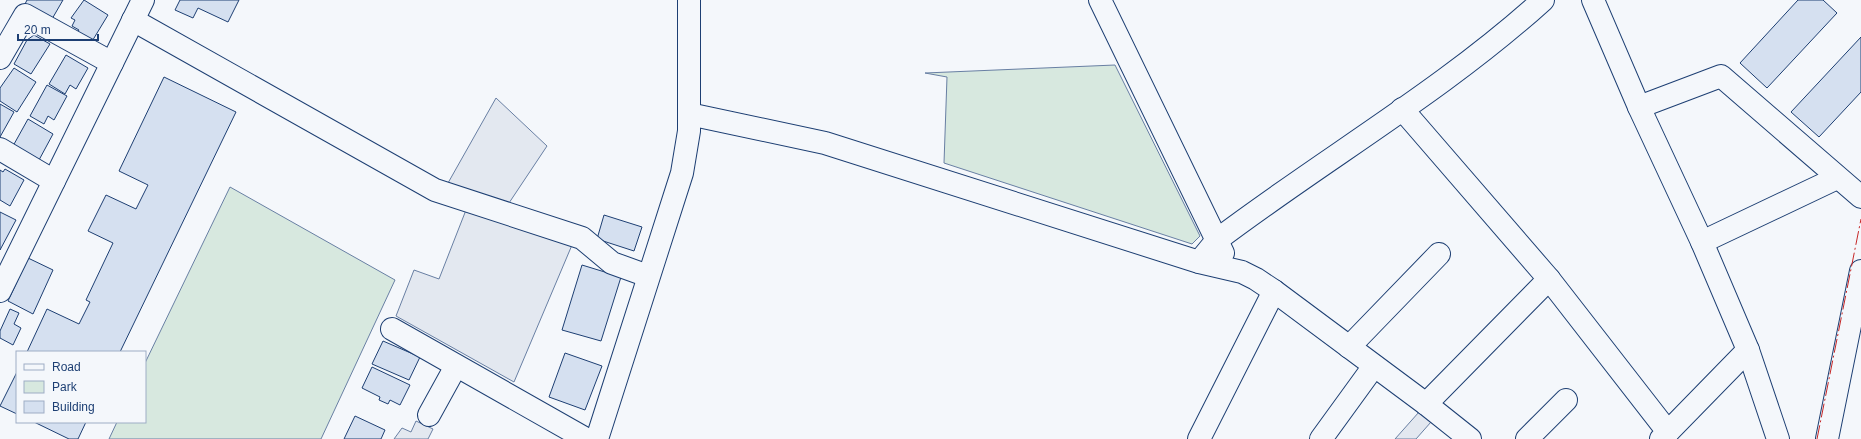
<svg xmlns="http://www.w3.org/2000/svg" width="1861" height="439" font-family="Helvetica,sans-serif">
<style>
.green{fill:#d7e8df;stroke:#687fa3}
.parking{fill:#e3e8f0;stroke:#687fa3}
.building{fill:#d5e0f0;stroke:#1d3f73}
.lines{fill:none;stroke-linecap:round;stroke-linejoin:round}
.minor-casing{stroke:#1d3f73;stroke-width:24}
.minor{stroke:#f4f7fb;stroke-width:22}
.power{stroke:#c62828;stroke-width:1;stroke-dasharray:14 3 2 3;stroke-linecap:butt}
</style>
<rect width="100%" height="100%" fill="#f4f7fb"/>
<!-- green -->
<g class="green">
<polygon points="1115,65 1200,236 1192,244 944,163 947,77 925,73"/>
<polygon points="230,187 395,280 321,439 109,439 117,422 145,422 145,363"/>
</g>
<!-- parking -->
<g class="parking">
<polygon points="496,98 547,146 509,203 448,183"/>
<polygon points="466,210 572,245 514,382 396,316 414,270 439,279"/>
<polygon points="1419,412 1431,422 1416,439 1395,439"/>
<polygon points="416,421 433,429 428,439 394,439 402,428 411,432"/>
</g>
<!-- building -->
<g class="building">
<polygon points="27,0 63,0 52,19 25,4"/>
<polygon points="84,0 108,15 91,43 76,34 79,30 72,26 75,20 71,18"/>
<polygon points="180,0 239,0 228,22 198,8 193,18 175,10"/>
<polygon points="1798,0 1823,0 1837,13 1767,88 1740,63"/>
<polygon points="34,35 50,44 31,74 14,64 27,40"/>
<polygon points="1861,37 1861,92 1819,137 1791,112"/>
<polygon points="66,55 88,68 76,89 70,85 65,94 49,84"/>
<polygon points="14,68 36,82 17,112 0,101 0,88"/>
<polygon points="164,77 236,112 120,352 27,352 47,309 79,324 90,302 86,300 113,243 88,231 106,195 136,209 148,185 119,171"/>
<polygon points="47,85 67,96 54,120 48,116 44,124 30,116"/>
<polygon points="0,104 14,112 0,137"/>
<polygon points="28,119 53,134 39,160 13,146"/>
<polygon points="5,169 24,180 10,206 0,200 0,170 3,172"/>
<polygon points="0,212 16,220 0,250"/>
<polygon points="604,215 642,227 634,251 597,239"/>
<polygon points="28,258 53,270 33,314 8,301"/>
<polygon points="582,265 621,277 601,341 562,330"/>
<polygon points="10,309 19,313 14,324 21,328 13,345 0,338 0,331"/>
<polygon points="383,341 420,357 409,380 372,364"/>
<polygon points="565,353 602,366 585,410 549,397"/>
<polygon points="372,367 410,385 400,405 390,400 388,404 379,400 380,397 362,388"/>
<polygon points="17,372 17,414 0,406"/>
<polygon points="355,416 385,430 381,439 344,439"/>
<polygon points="34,422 86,422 78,439 69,439"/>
</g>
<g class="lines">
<!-- minor casing -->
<g class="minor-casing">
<g id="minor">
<polyline points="1100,0 1223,253"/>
<polyline points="1593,0 1639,107 1702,242 1748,350 1778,439"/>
<polyline points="133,20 435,190 582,238 612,263 648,276"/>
<polyline points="0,58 25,15 112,63"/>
<polyline points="1639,107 1721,76 1861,197"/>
<polyline points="1402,109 1549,279 1668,432 1661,439"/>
<polyline points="689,114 825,143 1199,262 1242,272 1256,279 1274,291 1426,404 1470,439"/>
<polyline points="0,149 54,181"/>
<polyline points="1702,242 1837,178"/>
<path d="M1199,262L1217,240C1324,159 1444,90 1543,0"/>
<polyline points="0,291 143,0"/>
<polyline points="392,329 586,439"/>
<polyline points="1349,347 1439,254"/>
<polyline points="1426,404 1549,279"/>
<polyline points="429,415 456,366"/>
<polyline points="1668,432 1748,350"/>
<polyline points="597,439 682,173 689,131 689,0"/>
<polyline points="1199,439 1274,291"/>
<polyline points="1321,439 1374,366"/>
<polyline points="1527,439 1566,400"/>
<polyline points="1827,439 1861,271"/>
</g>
</g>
<!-- minor -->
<use href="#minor" class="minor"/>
<!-- power -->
<polyline class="power" points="1817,439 1861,219"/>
</g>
<!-- legend -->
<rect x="16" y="351" width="130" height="72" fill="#f4f7fb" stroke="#9eadc5"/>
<rect x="24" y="364" width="20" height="6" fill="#f4f7fb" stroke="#9eadc5"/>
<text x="52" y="371" font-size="12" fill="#1d3f73">Road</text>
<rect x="24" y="381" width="20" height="12" fill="#d7e8df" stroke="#9eadc5"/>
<text x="52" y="391" font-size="12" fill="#1d3f73">Park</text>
<rect x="24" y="401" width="20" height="12" fill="#d5e0f0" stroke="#9eadc5"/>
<text x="52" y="411" font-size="12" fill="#1d3f73">Building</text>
<!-- scale -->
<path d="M18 34v6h80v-6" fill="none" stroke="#1d3f73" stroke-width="2"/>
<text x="24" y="34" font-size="12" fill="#1d3f73" stroke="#f4f7fb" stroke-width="3" paint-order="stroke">20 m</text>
</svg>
